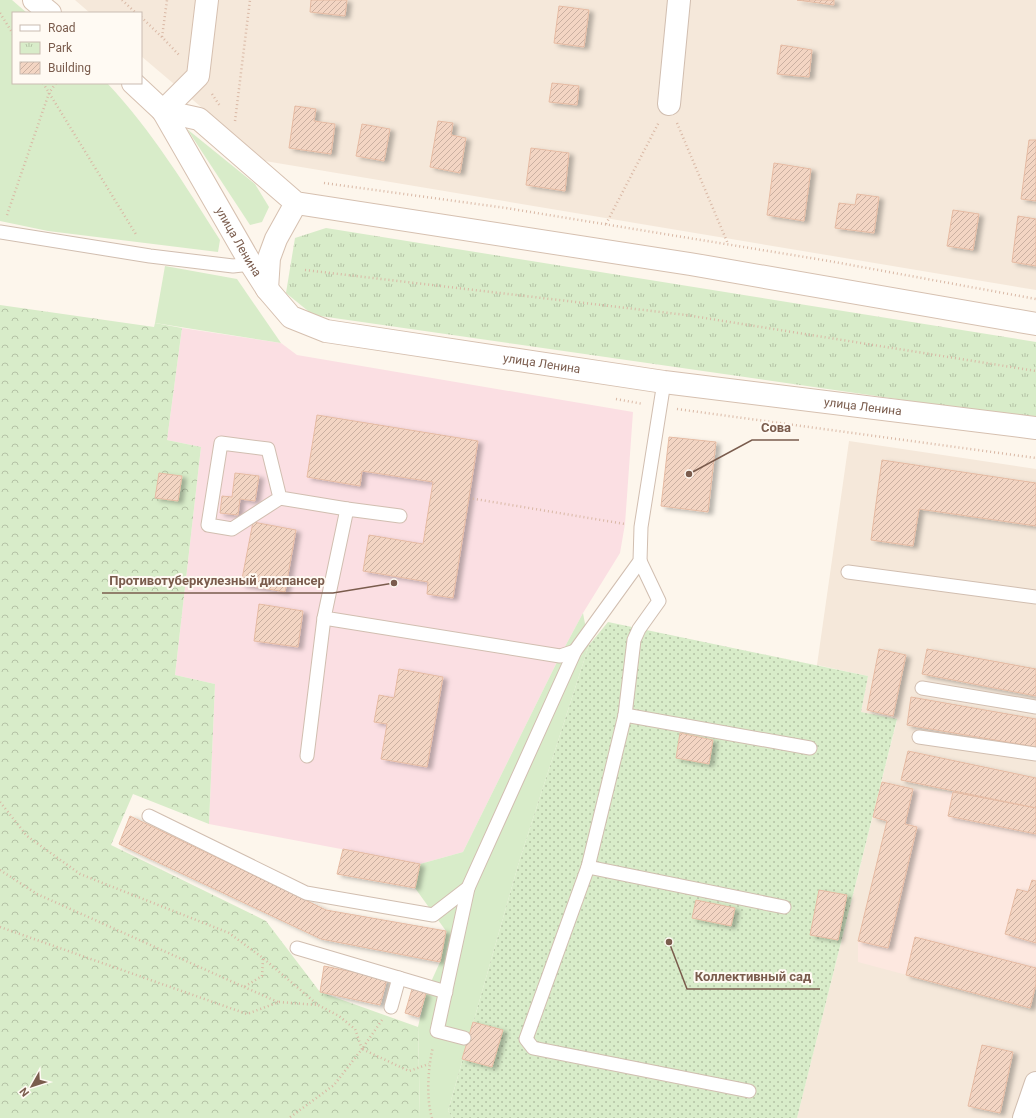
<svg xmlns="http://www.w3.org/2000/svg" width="1036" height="1118" font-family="Roboto,sans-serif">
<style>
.residential{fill:#f5e8da}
.commercial{fill:#fde8e0}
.medical{fill:#fbdfe3}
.grass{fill:#d8ecc9}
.forest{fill:url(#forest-crowns)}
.park{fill:url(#park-tufts)}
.garden{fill:url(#garden-dots)}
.building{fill:url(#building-hatch);stroke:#e6bba3;filter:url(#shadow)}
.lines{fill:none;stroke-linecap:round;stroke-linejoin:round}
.lane-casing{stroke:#d1beb0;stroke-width:15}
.street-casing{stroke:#d1beb0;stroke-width:24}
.secondary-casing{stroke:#d6c0b0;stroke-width:24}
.path{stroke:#d9b8a5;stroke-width:2.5;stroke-dasharray:1 3;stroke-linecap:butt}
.lane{stroke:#fff;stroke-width:13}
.street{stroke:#fff;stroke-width:22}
.secondary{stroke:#fff;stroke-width:22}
.labels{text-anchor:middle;stroke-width:4;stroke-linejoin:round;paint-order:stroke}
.street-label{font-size:12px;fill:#7a5c4d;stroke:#fffaf3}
.leader{fill:none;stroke:#7a5c4d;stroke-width:1.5}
.callout-dot{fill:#7a5c4d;stroke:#fffaf3;stroke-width:1.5}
.callout-label{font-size:13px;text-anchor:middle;font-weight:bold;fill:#7a5c4d;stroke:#fffaf3;stroke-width:4;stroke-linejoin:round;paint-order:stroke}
</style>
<defs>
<pattern id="forest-crowns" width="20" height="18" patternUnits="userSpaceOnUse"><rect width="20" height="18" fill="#d8ecc9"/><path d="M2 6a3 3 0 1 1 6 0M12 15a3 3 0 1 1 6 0" fill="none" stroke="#b4c2a5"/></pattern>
<pattern id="park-tufts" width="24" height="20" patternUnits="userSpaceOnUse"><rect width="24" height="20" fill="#d8ecc9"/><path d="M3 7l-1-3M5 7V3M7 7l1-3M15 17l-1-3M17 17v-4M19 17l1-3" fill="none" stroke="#b4c2a5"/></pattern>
<pattern id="garden-dots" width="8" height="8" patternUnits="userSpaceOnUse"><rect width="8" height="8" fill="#d8ecc9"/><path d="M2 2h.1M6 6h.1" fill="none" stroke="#b4c2a5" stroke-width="1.8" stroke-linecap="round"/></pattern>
<pattern id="building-hatch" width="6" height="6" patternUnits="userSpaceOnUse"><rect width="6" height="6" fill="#f3d5c3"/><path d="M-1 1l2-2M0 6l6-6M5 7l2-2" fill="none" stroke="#cab0a1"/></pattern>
<filter id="shadow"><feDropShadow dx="4.5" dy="2.5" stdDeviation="2" flood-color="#0004"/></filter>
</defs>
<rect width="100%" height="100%" fill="#fdf6ec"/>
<!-- residential -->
<g class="residential">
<polygon points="75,0 1036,0 1036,290 265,161 141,56 141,13 90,13"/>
<polygon points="849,441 1036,469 1036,1118 797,1118 897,720 861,712 868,676 817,665"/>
</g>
<!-- commercial -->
<polygon class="commercial" points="882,782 913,789 953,792 1036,808 1036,984 1030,1008 858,962 858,941 887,821 873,817"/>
<!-- medical -->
<polygon class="medical" points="182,328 281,343 297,355 633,412 625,524 620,553 583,613 560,656 463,852 420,864 209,824 215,684 175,675 201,447 167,440"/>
<!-- grass -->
<g class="grass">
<path d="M0,0H12L27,13H13V83H107C152,131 185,185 220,240L218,252L48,231L0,221Z"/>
<polygon points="187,129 255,184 269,207 262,222 250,225"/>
<polygon points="165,266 237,279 281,343 155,323"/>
<polygon points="583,613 589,645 519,862 448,1111 453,1118 420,1118 418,1027 426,993 440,962 446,931 415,888 420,864 463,852 560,656"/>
</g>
<!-- forest -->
<polygon class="forest" points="0,305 154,327 155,323 182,328 167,440 201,447 175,675 215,684 209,824 133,794 111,845 266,921 320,992 418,1027 420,1118 0,1118"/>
<!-- park -->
<polygon class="park" points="326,228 1036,342 1036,419 313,315 286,293 295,238"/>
<!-- garden -->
<polygon class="garden" points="608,622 868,676 861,712 897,719 797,1118 453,1118 448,1111 519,862 589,645"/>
<!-- building -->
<g class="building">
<polygon points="311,0 347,0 345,16 310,12"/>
<polygon points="797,0 834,0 834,5"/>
<polygon points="559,6 589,10 584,47 554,43"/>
<polygon points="781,45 812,50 809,77 777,74"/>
<polygon points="552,83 579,86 577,105 549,102"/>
<polygon points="295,106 316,109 314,121 335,124 331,154 289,148"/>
<polygon points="438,121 453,123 451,135 466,138 460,173 430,167"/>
<polygon points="362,124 390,129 384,161 356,156"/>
<polygon points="1029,140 1036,140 1036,201 1021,199"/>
<polygon points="531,148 569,153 565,191 526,185"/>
<polygon points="774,163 811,169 804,221 767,215"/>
<polygon points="857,194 879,197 874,233 835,228 839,203 855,205"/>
<polygon points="953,210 979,214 973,250 947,246"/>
<polygon points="1018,216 1036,219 1036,266 1012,262"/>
<polygon points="317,415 478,441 453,598 427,594 428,582 363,571 369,535 423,544 433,482 362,471 360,486 307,477"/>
<polygon points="669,437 716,442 708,512 661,506"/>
<polygon points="882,460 1036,483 1036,526 919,509 913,546 871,540"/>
<polygon points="159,473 182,476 178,501 155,498"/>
<polygon points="235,473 259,476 255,501 240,499 238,515 220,513 222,496 232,497"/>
<polygon points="253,522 296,530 285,592 241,584"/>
<polygon points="259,604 303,611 298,647 254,641"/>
<polygon points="879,649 906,655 893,716 867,710"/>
<polygon points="927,649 1036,669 1036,696 922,674"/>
<polygon points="399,669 443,677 427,767 381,759 387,724 374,722 379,695 394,698"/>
<polygon points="911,697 1036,719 1036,747 907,725"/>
<polygon points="680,733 713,740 709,764 676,758"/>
<polygon points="908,751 1036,778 1036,808 901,780"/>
<polygon points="882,782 913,789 905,824 917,827 888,948 858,941 887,821 873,817"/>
<polygon points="953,792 1036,808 1036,834 948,816"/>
<polygon points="130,816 326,910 446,931 440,962 321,939 119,844"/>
<polygon points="343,849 420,864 415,888 337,874"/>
<polygon points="1032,880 1036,881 1036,943 1005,934 1017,889 1028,892"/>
<polygon points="819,890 847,895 838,940 810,935"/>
<polygon points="696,900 735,908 731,926 692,918"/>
<polygon points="915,937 1036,968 1036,984 1030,1008 906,975"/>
<polygon points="324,966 387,979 380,1005 320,992"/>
<polygon points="412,989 426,993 419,1017 405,1013"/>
<polygon points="473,1022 503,1030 492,1067 462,1059"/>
<polygon points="982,1045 1013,1052 1000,1113 968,1106"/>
</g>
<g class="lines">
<!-- lane casing -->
<g class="lane-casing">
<g id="lane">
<polyline points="0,232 150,256 233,266 251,264"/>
<polyline points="280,498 268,449 221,443 208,525 232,529 280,498 347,509"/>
<polyline points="400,516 347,509 324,618 560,656 575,651"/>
<polyline points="640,561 659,601 639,629 634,640 625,715 588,867 526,1039 533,1048 749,1091"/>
<polyline points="848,572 1036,597"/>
<polyline points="922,688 1036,707"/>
<polyline points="625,715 810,748"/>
<polyline points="919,737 1036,754"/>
<polyline points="307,756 324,618"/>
<polyline points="149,816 306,893 433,915 468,888 575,651 640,561 641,527 664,382"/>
<polyline points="588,867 784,907"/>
<polyline points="297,948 446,992"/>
<polyline points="391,1007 399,978"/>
<polyline points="464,1038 437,1031 468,888"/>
</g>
</g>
<!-- street casing -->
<g class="street-casing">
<g id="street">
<polyline points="669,104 679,0"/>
<polyline points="1024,1118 1036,1083"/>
</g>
</g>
<!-- secondary casing -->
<g class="secondary-casing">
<g id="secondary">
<polyline points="34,0 50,13"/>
<path id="s1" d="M133,83L163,111L251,264L267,289L291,317L326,331L664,382L1036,428"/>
<polyline points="163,111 199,119 296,203 690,264 1036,324"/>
<polyline points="163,111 198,76 207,0"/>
<polyline points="267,289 269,258 276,239 296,203"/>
</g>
</g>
<!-- path -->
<g class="path">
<polyline points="122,0 136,13"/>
<polyline points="0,13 13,34"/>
<polyline points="141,17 162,37 179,55"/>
<polyline points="162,37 167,0"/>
<polyline points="43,83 137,236"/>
<polyline points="212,94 220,106"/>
<polyline points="235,121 250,0"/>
<polyline points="677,123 728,244"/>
<polyline points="324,183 506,208 829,261 1036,299"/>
<polyline points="7,215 49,93 56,83"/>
<polyline points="606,224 659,122"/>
<polyline points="305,270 686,315 1036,371"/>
<polyline points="616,399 643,404"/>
<polyline points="677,409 1036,458"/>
<polyline points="469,498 625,524"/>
<polyline points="0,802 27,836 80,874 229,933 263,958 318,1005 339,1016 355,1029 362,1049 334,1085 289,1118"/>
<polyline points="0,870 37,894 244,987 262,976 263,959"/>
<polyline points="0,927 247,1014 279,1002 318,1005"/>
<polyline points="244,987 278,1002"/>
<polyline points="382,1020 362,1049 409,1071 429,1064"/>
<path d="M432,1118C426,1099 428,1066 433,1047"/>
</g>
<!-- lane -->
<use href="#lane" class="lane"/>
<!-- street -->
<use href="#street" class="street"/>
<!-- secondary -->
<use href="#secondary" class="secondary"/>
</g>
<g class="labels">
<!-- street labels -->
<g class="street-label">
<text dy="4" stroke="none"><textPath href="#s1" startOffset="192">улица Ленина</textPath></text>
<text dy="4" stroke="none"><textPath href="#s1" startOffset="540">улица Ленина</textPath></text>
<text dy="4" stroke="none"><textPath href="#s1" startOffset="864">улица Ленина</textPath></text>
</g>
</g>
<!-- callouts -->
<path class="leader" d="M689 474L752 440H799M394 583L333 593H102M669 942L687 989H820"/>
<g class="callout-dot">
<circle cx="689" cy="474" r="4"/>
<circle cx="394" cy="583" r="4"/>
<circle cx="669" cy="942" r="4"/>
</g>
<g class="callout-label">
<text x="776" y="432">Сова</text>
<text x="217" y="585">Противотуберкулезный диспансер</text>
<text x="753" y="981">Коллективный сад</text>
</g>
<!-- legend -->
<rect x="12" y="12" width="130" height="72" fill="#fffaf3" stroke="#cabbb1"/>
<rect x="20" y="25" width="20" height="6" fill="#ffffff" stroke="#cabbb1"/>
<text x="48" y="32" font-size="12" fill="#7a5c4d">Road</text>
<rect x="20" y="42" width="20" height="12" fill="url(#park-tufts)" stroke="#cabbb1"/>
<text x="48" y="52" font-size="12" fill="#7a5c4d">Park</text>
<rect x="20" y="62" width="20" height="12" fill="url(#building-hatch)" stroke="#cabbb1"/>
<text x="48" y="72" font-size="12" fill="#7a5c4d">Building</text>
<!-- north arrow -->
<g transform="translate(32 1086) rotate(231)" stroke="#fffaf3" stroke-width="3" paint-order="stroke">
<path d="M0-3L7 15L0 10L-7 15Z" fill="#7a5c4d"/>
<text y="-6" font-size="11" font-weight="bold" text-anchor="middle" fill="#7a5c4d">N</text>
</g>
</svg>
